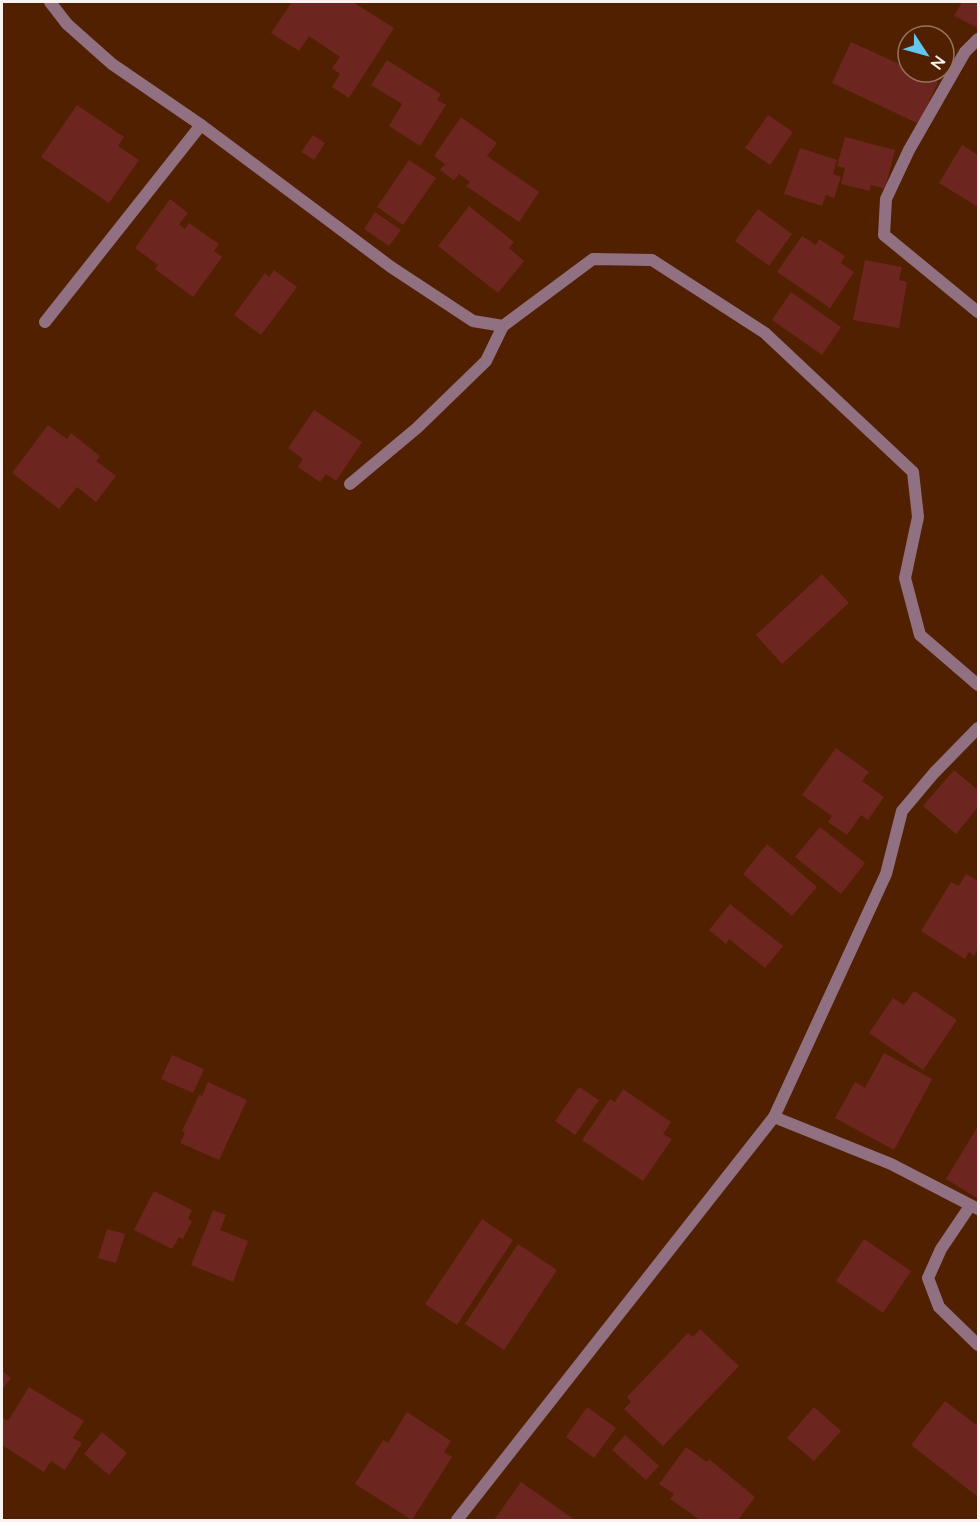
<svg xmlns="http://www.w3.org/2000/svg" width="980" height="1522" font-family="Lato,sans-serif">
<style>
.building{fill:#6d251f}
.lines{fill:none;stroke-linecap:round;stroke-linejoin:round}
.street{stroke:#917181;stroke-width:12}
</style>
<rect width="100%" height="100%" fill="#502001"/>
<!-- building -->
<g class="building">
<polygon points="292,2 353,2 394,28 349,98 332,87 340,74 332,68 340,57 309,36 299,51 271,33"/>
<polygon points="962,2 978,2 978,28 954,16"/>
<polygon points="851,42 908,68 908,72 916,72 938,82 919,124 832,83"/>
<polygon points="387,60 441,94 437,100 446,105 420,146 389,126 402,104 371,85"/>
<polygon points="77,105 124,137 118,146 139,160 109,203 41,157"/>
<polygon points="768,115 793,132 770,165 745,148"/>
<polygon points="461,117 497,143 487,156 539,192 519,222 466,186 470,182 459,174 454,180 440,170 445,164 434,156"/>
<polygon points="313,135 325,143 314,160 301,152"/>
<polygon points="845,137 895,150 885,189 871,185 870,191 841,184 845,168 837,166"/>
<polygon points="962,145 978,155 978,207 939,183"/>
<polygon points="800,148 837,160 833,174 841,177 834,198 826,195 822,206 784,194"/>
<polygon points="409,160 436,178 403,225 377,207"/>
<polygon points="170,199 188,213 179,224 185,229 189,223 219,244 214,251 222,257 193,297 155,269 158,265 135,248"/>
<polygon points="469,206 514,242 509,248 524,261 498,293 438,246"/>
<polygon points="758,209 792,234 769,266 735,241"/>
<polygon points="375,212 401,230 389,246 364,229"/>
<polygon points="802,236 816,245 819,239 845,256 841,263 854,272 830,308 777,272"/>
<polygon points="865,260 902,267 899,280 907,282 899,328 853,320"/>
<polygon points="274,270 297,287 261,335 234,315 265,273 269,277"/>
<polygon points="791,292 841,327 822,355 772,320"/>
<polygon points="314,410 362,442 336,481 326,474 320,482 298,467 303,459 288,448"/>
<polygon points="48,425 67,439 71,433 100,456 96,461 116,476 96,502 77,487 59,509 12,473"/>
<polygon points="822,574 849,603 782,664 756,635"/>
<polygon points="836,748 869,772 862,781 884,797 868,820 861,815 847,835 828,822 832,816 802,795"/>
<polygon points="954,770 978,790 978,807 956,834 923,806"/>
<polygon points="820,827 865,863 841,894 795,857"/>
<polygon points="767,844 817,887 792,916 743,874"/>
<polygon points="966,874 978,881 978,948 974,956 969,952 965,959 921,931 951,882 959,886"/>
<polygon points="730,904 783,946 765,968 729,939 726,944 709,930"/>
<polygon points="914,991 957,1020 923,1070 869,1033 893,998 904,1005"/>
<polygon points="884,1053 932,1079 894,1150 835,1118 855,1082 865,1088"/>
<polygon points="172,1055 204,1069 193,1093 161,1079"/>
<polygon points="208,1082 247,1100 219,1160 180,1143 185,1133 182,1131 199,1095 202,1096"/>
<polygon points="579,1087 599,1100 575,1135 555,1121"/>
<polygon points="623,1089 671,1122 663,1134 672,1139 643,1181 582,1140 610,1099 615,1102"/>
<polygon points="978,1126 978,1196 977,1198 946,1179"/>
<polygon points="154,1191 192,1210 188,1219 192,1221 183,1239 179,1237 172,1249 134,1230"/>
<polygon points="213,1210 226,1215 220,1230 248,1241 233,1282 191,1265"/>
<polygon points="482,1219 513,1240 457,1325 425,1304"/>
<polygon points="107,1229 125,1234 116,1263 98,1258"/>
<polygon points="864,1239 911,1271 883,1313 836,1281"/>
<polygon points="518,1244 557,1270 504,1350 465,1324"/>
<polygon points="700,1329 739,1366 663,1446 624,1409 631,1402 627,1397 688,1333 693,1337"/>
<polygon points="2,1371 11,1378 2,1390"/>
<polygon points="29,1387 84,1421 73,1438 82,1443 65,1470 51,1461 44,1472 2,1445 2,1421 3,1418 8,1421"/>
<polygon points="945,1401 975,1424 978,1422 978,1497 911,1445"/>
<polygon points="587,1407 616,1428 594,1458 566,1437"/>
<polygon points="814,1407 841,1431 814,1461 787,1438"/>
<polygon points="407,1412 451,1441 444,1452 452,1457 412,1520 355,1484 383,1440 388,1443"/>
<polygon points="102,1432 127,1453 109,1475 84,1454"/>
<polygon points="625,1435 659,1466 646,1480 612,1450"/>
<polygon points="686,1447 707,1462 709,1459 755,1497 738,1520 700,1520 670,1499 674,1494 659,1484"/>
<polygon points="521,1482 575,1520 494,1520"/>
</g>
<g class="lines">
<!-- street -->
<g class="street">
<polyline points="50,2 67,24 112,64 201,125 391,267 473,321 503,326 593,259 652,260 765,333 913,472 918,517 905,578 920,635 978,685"/>
<polyline points="978,39 965,52 909,150 886,199 884,235 978,312"/>
<polyline points="45,322 201,125"/>
<polyline points="350,484 417,428 486,361 503,326"/>
<polyline points="774,1117 891,1164 978,1209"/>
<polyline points="970,1206 941,1249 928,1278 939,1307 978,1345"/>
<polyline points="457,1520 774,1117 886,874 902,811 934,773 978,728"/>
</g>
</g>
<!-- border -->
<rect width="980" height="1522" fill="none" stroke="#faf2ee" stroke-width="6"/>
<!-- north arrow -->
<g transform="translate(926 54) rotate(126)"><circle r="28" fill="#502001" stroke="#947460" stroke-width="1.5"/>
<path d="M0-4.5L10 22L0 15L-10 22Z" fill="#64c5ee"/>
<text y="-9" font-size="16" font-weight="bold" text-anchor="middle" fill="#faf2ee">N</text>
</g>
</svg>
